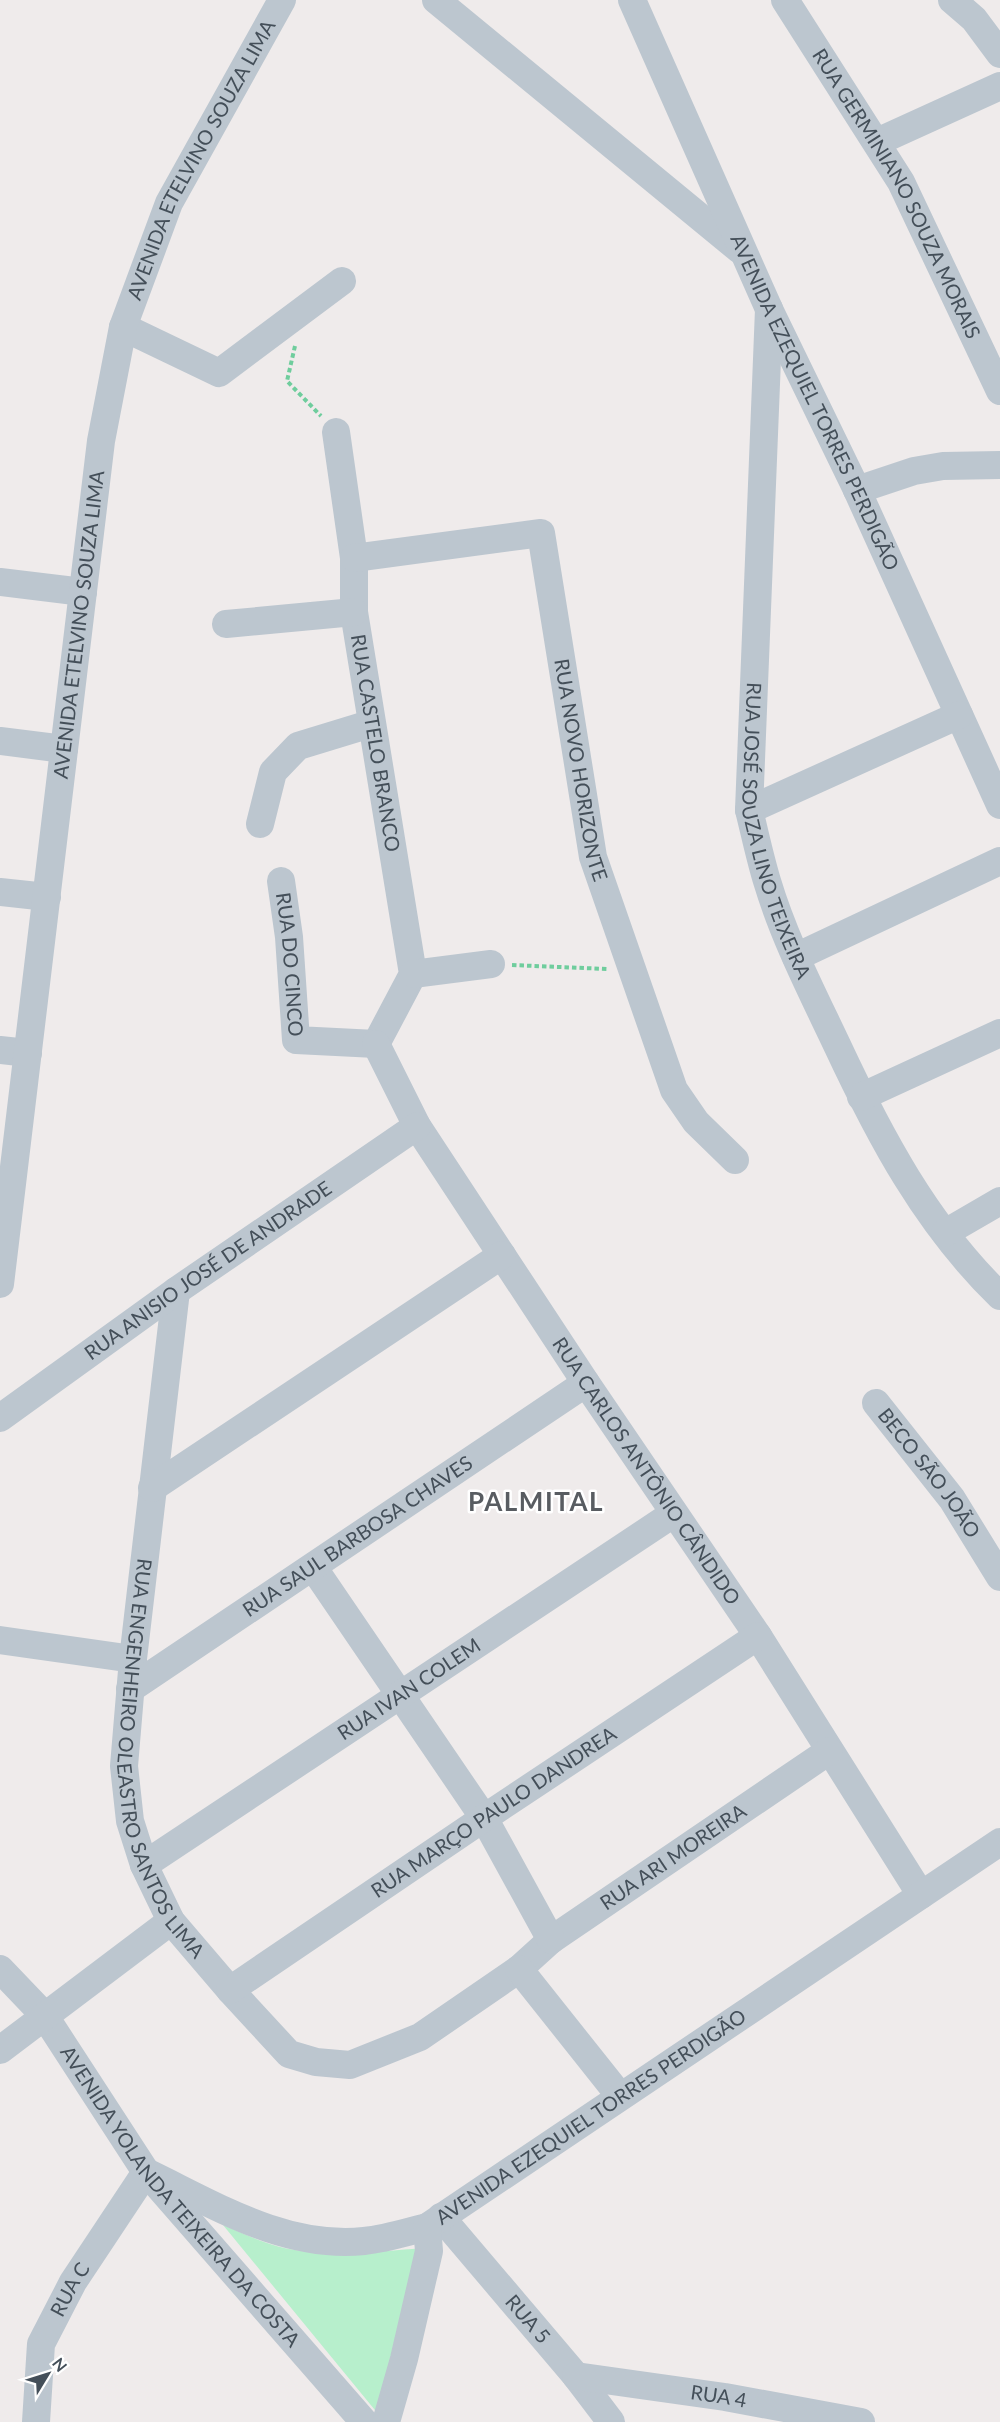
<svg xmlns="http://www.w3.org/2000/svg" width="1000" height="2422" font-family="Lato,sans-serif">
<style>
.green{fill:#b7efcc}
.lines{fill:none;stroke-linecap:round;stroke-linejoin:round}
.path{stroke:#6fcd9d;stroke-width:4;stroke-dasharray:4.5 3;stroke-linecap:butt}
.minor{stroke:#bcc6cf;stroke-width:28}
.labels{text-anchor:middle;stroke-width:5;stroke-linejoin:round;paint-order:stroke}
.street-label{font-size:20px;fill:#444f59;stroke:#fff}
.district-label{font-size:26px;font-weight:bold;letter-spacing:1.5px;fill:#585c61;stroke:#fff}
</style>
<rect width="100%" height="100%" fill="#efebeb"/>
<!-- green -->
<path class="green" d="M223,2225C238,2231 254,2239 270,2244C319,2260 376,2251 426,2248L379,2415Z"/>
<g class="lines">
<!-- path -->
<g class="path">
<polyline points="295,346 287,381 321,416"/>
<polyline points="512,965 607,969"/>
</g>
<!-- minor -->
<g class="minor">
<polyline points="436,0 740,250"/>
<path id="s1" d="M632,0L769,309L857,490L1000,805"/>
<path id="s2" d="M785,0L901,182L1000,391"/>
<polyline points="952,0 974,19 1000,54"/>
<polyline points="877,142 1000,86"/>
<path id="s3" d="M769,309L749,810C755,834 760,858 767,881C784,938 812,992 837,1045C880,1137 926,1224 1000,1296"/>
<polyline points="123,327 219,373 342,281"/>
<path id="s4" d="M336,432L354,558V612L413,974L376,1044"/>
<polyline points="857,490 914,471 943,466 1000,465"/>
<path id="s5" d="M354,558L541,533L593,857L674,1090L696,1122L735,1160"/>
<polyline points="0,582 83,592"/>
<polyline points="226,624 354,612"/>
<polyline points="0,741 64,749"/>
<polyline points="749,810 959,715"/>
<polyline points="260,824 273,772 298,746 370,724"/>
<path id="s6" d="M281,881L289,937L296,1040L376,1044"/>
<polyline points="0,892 47,897"/>
<polyline points="796,957 1000,861"/>
<polyline points="413,974 491,964"/>
<path id="s7" d="M376,1044L417,1126L586,1383L758,1636L921,1895"/>
<polyline points="0,1050 28,1053"/>
<polyline points="861,1097 1000,1033"/>
<polyline points="945,1233 1000,1201"/>
<path id="s8" d="M0,1284L101,441L123,327L169,203L282,0"/>
<path id="s9" d="M176,1291L133,1659L124,1766L130,1821L144,1865L171,1921L230,1990L289,2054L316,2062L350,2065L420,2037L519,1969L551,1940L829,1751"/>
<path id="s10" d="M876,1403L952,1499L1000,1577"/>
<path id="s11" d="M0,1418L176,1291L417,1126"/>
<polyline points="152,1488 502,1255"/>
<polyline points="313,1567 484,1818 551,1940"/>
<polyline points="0,1640 133,1659"/>
<path id="s12" d="M130,1689L586,1383"/>
<path id="s13" d="M144,1865L673,1514"/>
<path id="s14" d="M0,1969L44,2015L146,2172L364,2422"/>
<polyline points="519,1969 620,2096"/>
<path id="s15" d="M230,1990L484,1818L758,1636"/>
<polyline points="0,2050 171,1921"/>
<path id="s16" d="M441,2217L576,2376L611,2422"/>
<path id="s17" d="M576,2376L725,2397L861,2422"/>
<path id="s18" d="M36,2422L41,2344L73,2282L146,2172C215,2205 284,2249 364,2241C385,2239 407,2232 427,2227L1000,1842"/>
<polyline points="386,2422 404,2359 429,2251 427,2227"/>
</g>
</g>
<g class="labels">
<!-- street labels -->
<g class="street-label">
<text dy="7" stroke="none"><textPath href="#s8" startOffset="1150">AVENIDA ETELVINO SOUZA LIMA</textPath></text>
<text dy="7" stroke="none"><textPath href="#s2" startOffset="224">RUA GERMINIANO SOUZA MORAIS</textPath></text>
<text dy="7" stroke="none"><textPath href="#s1" startOffset="442">AVENIDA EZEQUIEL TORRES PERDIGÃO</textPath></text>
<text dy="7" stroke="none"><textPath href="#s8" startOffset="664">AVENIDA ETELVINO SOUZA LIMA</textPath></text>
<text dy="7" stroke="none"><textPath href="#s4" startOffset="314">RUA CASTELO BRANCO</textPath></text>
<text dy="7" stroke="none"><textPath href="#s5" startOffset="429">RUA NOVO HORIZONTE</textPath></text>
<text dy="7" stroke="none"><textPath href="#s3" startOffset="526">RUA JOSÉ SOUZA LINO TEIXEIRA</textPath></text>
<text dy="7" stroke="none"><textPath href="#s6" startOffset="84">RUA DO CINCO</textPath></text>
<text dy="7" stroke="none"><textPath href="#s11" startOffset="255">RUA ANISIO JOSÉ DE ANDRADE</textPath></text>
<text dy="7" stroke="none"><textPath href="#s7" startOffset="506">RUA CARLOS ANTÔNIO CÂNDIDO</textPath></text>
<text dy="7" stroke="none"><textPath href="#s10" startOffset="88">BECO SÃO JOÃO</textPath></text>
<text dy="7" stroke="none"><textPath href="#s12" startOffset="274">RUA SAUL BARBOSA CHAVES</textPath></text>
<text dy="7" stroke="none"><textPath href="#s13" startOffset="318">RUA IVAN COLEM</textPath></text>
<text dy="7" stroke="none"><textPath href="#s9" startOffset="478">RUA ENGENHEIRO OLEASTRO SANTOS LIMA</textPath></text>
<text dy="7" stroke="none"><textPath href="#s15" startOffset="318">RUA MARÇO PAULO DANDREA</textPath></text>
<text dy="7" stroke="none"><textPath href="#s9" startOffset="1268">RUA ARI MOREIRA</textPath></text>
<text dy="7" stroke="none"><textPath href="#s18" startOffset="774">AVENIDA EZEQUIEL TORRES PERDIGÃO</textPath></text>
<text dy="7" stroke="none"><textPath href="#s14" startOffset="291">AVENIDA YOLANDA TEIXEIRA DA COSTA</textPath></text>
<text dy="7" stroke="none"><textPath href="#s18" startOffset="140">RUA C</textPath></text>
<text dy="7" stroke="none"><textPath href="#s16" startOffset="134">RUA 5</textPath></text>
<text dy="7" stroke="none"><textPath href="#s17" startOffset="144">RUA 4</textPath></text>
</g>
<!-- district labels -->
<g class="district-label">
<text x="536" y="1511">PALMITAL</text>
</g>
</g>
<!-- north arrow -->
<g transform="translate(48 2374) rotate(52)" stroke="#ffffff" stroke-width="4.5" paint-order="stroke">
<path d="M0-4.5L10 22L0 15L-10 22Z" fill="#444f59"/>
<text y="-9" font-size="16" font-weight="bold" text-anchor="middle" fill="#444f59">N</text>
</g>
</svg>
